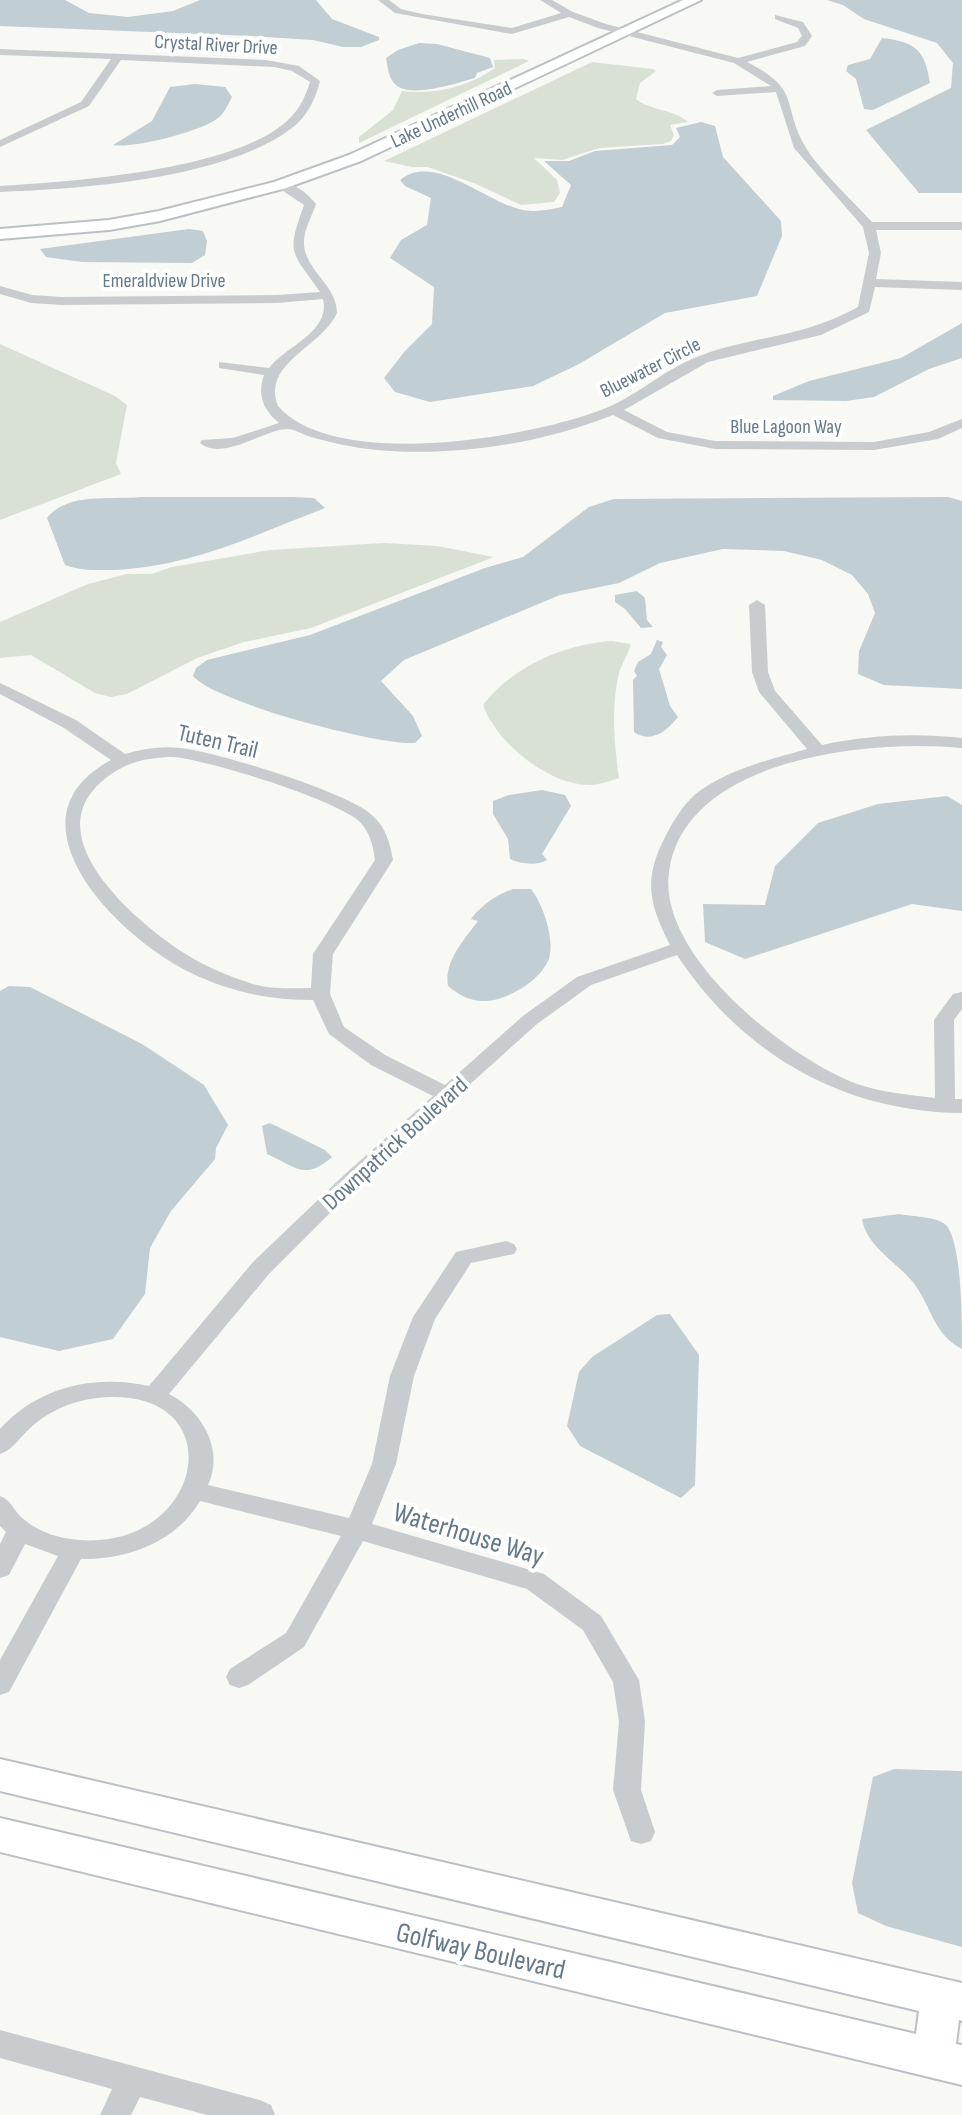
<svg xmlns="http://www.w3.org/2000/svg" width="962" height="2115" font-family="'Sofia Sans Condensed',sans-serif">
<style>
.green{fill:#d9e1d5}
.water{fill:#c1ced3}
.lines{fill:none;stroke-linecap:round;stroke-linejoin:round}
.secondary-casing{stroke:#bac0c4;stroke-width:4}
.street{fill:#c8cccf;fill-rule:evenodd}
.secondary{fill:#fff;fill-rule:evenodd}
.labels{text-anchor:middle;stroke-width:8;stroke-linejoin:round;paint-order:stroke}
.far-street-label{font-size:20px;fill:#647989;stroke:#fff}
.street-label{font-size:24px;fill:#647989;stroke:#fff}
.near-street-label{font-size:28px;fill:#647989;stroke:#fff}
</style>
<rect width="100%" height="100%" fill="#f8f8f5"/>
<!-- green -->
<g class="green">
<path d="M524,59L529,61L359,143V137L393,110L402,91C435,95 468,87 495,68L494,60Z"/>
<path d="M592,62L653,69L656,71L640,83L636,99C651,111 674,109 688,122L670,125L674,135L671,141L663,144L599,148L562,160L534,158L557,180L560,193L554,202L521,205L476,184L428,167H412L384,161Z"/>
<polygon points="0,344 115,396 127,405 116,463 121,474 0,520"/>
<polygon points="384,543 437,546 494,557 311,628 244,642 197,658 127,694 111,697 95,693 31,655 0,658 0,622 88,584 127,574 151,574 172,567 270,550"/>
<path d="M612,641L631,644C628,655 622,663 619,673C611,706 614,744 619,778C610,781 599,785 589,785C548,785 496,742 483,705C512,667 564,644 612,641Z"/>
</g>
<!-- water -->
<g class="water">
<polygon points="0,0 65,0 89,13 128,17 173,11 200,0 316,0 332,19 379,37 379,40 361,47 343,47 313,40 251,36 0,26"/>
<polygon points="827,0 962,0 962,193 919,193 866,130 951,88 953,63 937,43 864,19 843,5"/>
<path d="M882,38C917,42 925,51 930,83L873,110L864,109L856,79L846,71L848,65L870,59Z"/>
<path d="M419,43L437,44L490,58L493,67L477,73L475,78C457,83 407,100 394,83C388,77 388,67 386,58L398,50Z"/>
<path d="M195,84L225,87L232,97C228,104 224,114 218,118C203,131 132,149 113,145L152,121L170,87Z"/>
<path d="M701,122L715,126L723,157L781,221L782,236L757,296L665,313L579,364L533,386L430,402L395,392L384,378L405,351L432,324L434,287L390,258L401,240L427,225L431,198L405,186L400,180C433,152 485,201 519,209C534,213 547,210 562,207L571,185L544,161H569L595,151L672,145L680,137L676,128Z"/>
<polygon points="189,229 203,231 207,241 205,255 192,263 82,262 46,257 40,249"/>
<polygon points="962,323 962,358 929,369 874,397 846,401 773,400 773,396 809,381 901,358"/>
<path d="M141,497H292L314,498L325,508C252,536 193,566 113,570C95,570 82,571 65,565L47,518C67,492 111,500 141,497Z"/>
<path d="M948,497L962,501V689L884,685L858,674L859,651L875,613L868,594L852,575L822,560L784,551L723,549L660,563L619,583L560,595L404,660L381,681L413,716L422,736L415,743C377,745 216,703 193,676L196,668L207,660L310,635L485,568L523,557L589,507L614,499Z"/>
<polygon points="637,591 645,598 647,620 653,627 641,628 625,609 615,602 615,595"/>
<path d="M657,640L663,642L661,647L667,655L659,669L670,706L678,717C667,731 651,744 634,732L633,680L637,676L634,671L638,662L651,654Z"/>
<path d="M542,790L565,795L571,806L542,854L547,860C537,866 521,864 510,859L508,839L493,814V801L509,795Z"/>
<polygon points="947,796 962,805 962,911 912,904 745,959 705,942 703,904 765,905 775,866 818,823 878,804"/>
<path d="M513,889H531C543,905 553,934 550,954C546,979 504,1003 481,1001C467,1000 458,994 448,986C444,961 464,940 478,921L471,919C482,905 496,895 513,889Z"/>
<polygon points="9,986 30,987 142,1044 204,1085 228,1125 216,1148 215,1159 171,1211 150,1248 145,1294 113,1339 59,1351 0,1337 0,991"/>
<path d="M270,1123L325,1150L332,1157C305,1181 296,1167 267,1154L262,1126Z"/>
<path d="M899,1214C913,1217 938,1216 947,1226C962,1247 962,1320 962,1349C934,1335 931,1306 915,1285C899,1263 867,1248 862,1219Z"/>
<polygon points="670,1314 699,1355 695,1485 681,1498 580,1446 567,1426 579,1372 592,1357 657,1315"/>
<polygon points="894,1769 962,1771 962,1947 886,1926 858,1913 852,1883 873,1777"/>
</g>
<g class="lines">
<!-- secondary casing -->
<g class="secondary-casing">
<g id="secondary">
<polygon points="683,0 701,0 361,161 286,188 160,221 109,230 0,239 0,229 109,220 159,211 274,182 349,155"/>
<polygon points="0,1759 962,1983 962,2021 959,2020 956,2044 962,2045 962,2085 0,1852 0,1818 916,2034 919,2011 0,1791"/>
</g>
</g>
<!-- street -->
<g class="street">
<path d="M378,0H389L401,9L422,14L512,28L561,13L540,0H552L573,12L606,24L738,58L797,42L802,36L798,28L775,19V15L803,22L812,36L805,46L747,62C802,90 781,103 805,146C816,167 855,203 872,222H962V230H876L881,253L876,279L962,282V290L875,287L869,312L821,335L708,362L624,410L667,432L715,441L874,442L929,432L962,419V428L938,439L874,450L715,449L658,438L613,415C539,444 456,457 377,450C354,448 333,443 311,437C304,435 294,429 288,429C264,429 223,462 200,443L202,440L233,438L279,423C263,410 257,395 264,375L219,368V362L269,368C286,346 331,332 323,299L277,303L61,305L31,303L0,294V286L32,295L61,297L277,295L320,292C291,250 286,255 304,205L274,185C288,177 307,193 316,204C312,216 305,228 304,240C302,269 337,284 337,313C322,347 261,363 278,406C335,472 535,437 606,408C640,394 667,367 702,355C758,335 802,338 858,307L869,253L863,227L794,148L776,92L717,96L712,93L717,90L771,86L734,63L598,28L569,17L512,34L395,13Z"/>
<path d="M0,49L266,60L299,66L320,81C316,98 307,117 292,128C225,179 83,189 0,192V186C72,182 238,170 289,119C300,109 306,95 310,82L292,71L274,67L121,60L89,106L0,147V140L81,102L111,59L0,55Z"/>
<path d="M757,600L765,605L768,672L775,691L822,745C869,735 914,733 962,738V748C872,739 684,757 669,872C657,956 788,1058 857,1084C881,1092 909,1095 935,1098L934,1020L953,994L962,992V1009L954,1020L955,1099H962V1113C843,1112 742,1054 677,955L591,985L537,1024L358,1185L269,1274L169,1394C201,1410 225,1449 208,1485L349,1518L372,1464L390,1376L413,1317L456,1252L506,1241L514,1244L517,1249L514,1254L471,1263L435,1319L414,1376L396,1464L372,1524L544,1574L601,1616L639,1680L645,1722L641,1790L655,1832L651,1841L641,1844L631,1841L613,1790L619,1722L613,1682L583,1630L527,1589L363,1541L304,1647L248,1685L239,1688L230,1685L226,1677L230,1669L286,1633L341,1536L200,1501C176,1542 127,1560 81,1559L9,1692L0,1695V1660L58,1556L25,1544L9,1575L0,1578V1544L6,1532L0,1526V1496C11,1500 13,1509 21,1517C33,1528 49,1535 64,1538C204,1563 241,1383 97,1398C71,1401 46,1412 27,1431C18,1440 12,1450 0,1454V1429C38,1387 94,1374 149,1386L253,1262L344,1175L433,1096L371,1065L329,1034L313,1000C268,1000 230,992 189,972C118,937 0,820 111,760L64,728L0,694V683L76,720L125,754C143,749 161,746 180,748C215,751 350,793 373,816C386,828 390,843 393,860L333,954L330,994L344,1027L385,1055L445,1085L523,1016L577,977L670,945C644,895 645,872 672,824C681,810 689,797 704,788C734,768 772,759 807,749L759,692L752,672L749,605ZM173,757C209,760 333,799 359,821C370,832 373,845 375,860L313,954L311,988C291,988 269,990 250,983C228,976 204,966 184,953C139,924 42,843 96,787C117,765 143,757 173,757Z"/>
<polygon points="0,2030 260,2100 271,2105 275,2115 207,2115 140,2097 131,2115 100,2115 112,2089 0,2058"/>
</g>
<!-- secondary -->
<use href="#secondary" class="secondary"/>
</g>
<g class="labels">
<!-- far-street labels -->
<g class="far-street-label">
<text transform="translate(216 44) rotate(3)" y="7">Crystal River Drive</text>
<text transform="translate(451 114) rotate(-25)" y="7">Lake Underhill Road</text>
<text x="164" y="287">Emeraldview Drive</text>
<text transform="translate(650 367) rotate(-27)" y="7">Bluewater Circle</text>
<text x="786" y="433">Blue Lagoon Way</text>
</g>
<!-- street labels -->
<g class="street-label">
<text transform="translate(218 741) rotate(13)" y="8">Tuten Trail</text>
<text transform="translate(395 1143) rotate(-42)" y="8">Downpatrick Boulevard</text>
</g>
<!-- near-street labels -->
<g class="near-street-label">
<text transform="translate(469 1533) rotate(17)" y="10">Waterhouse Way</text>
<text transform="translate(481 1950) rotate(13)" y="10">Golfway Boulevard</text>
</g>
</g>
</svg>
